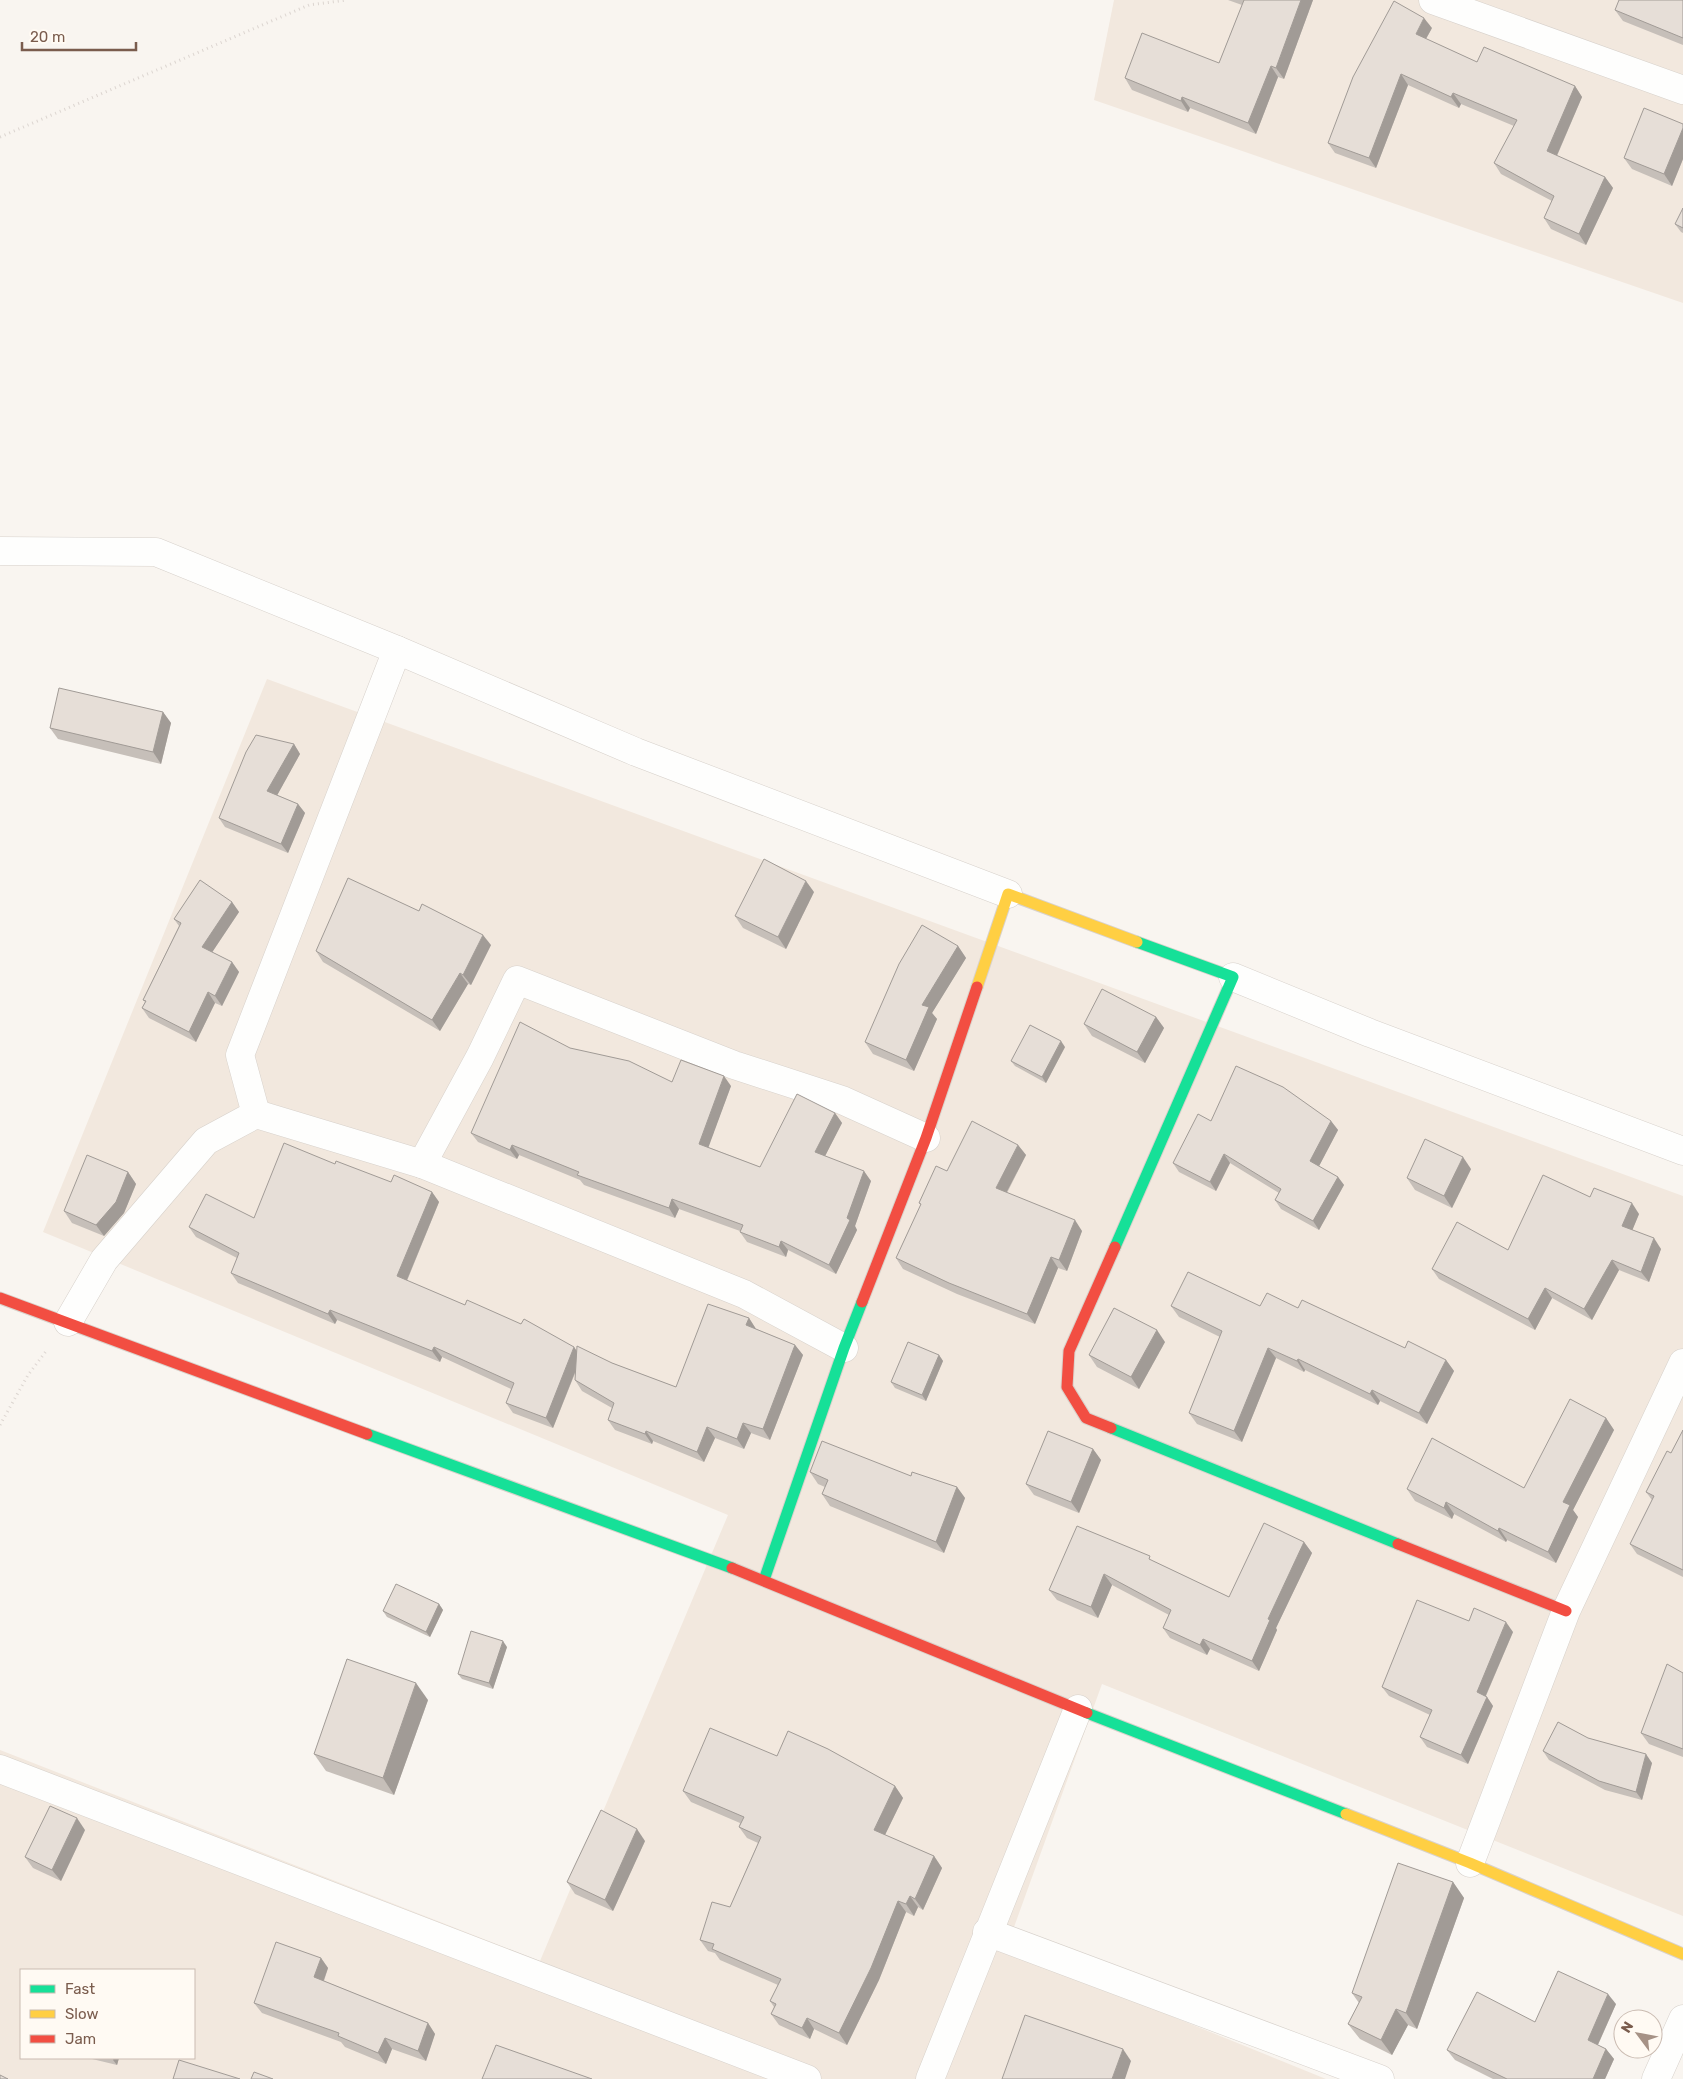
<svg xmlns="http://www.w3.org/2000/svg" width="1683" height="2079" font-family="Rubik,sans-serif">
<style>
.residential{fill:#f2e8de;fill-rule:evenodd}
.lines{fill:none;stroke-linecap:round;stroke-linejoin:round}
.street-casing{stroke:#d7d1cb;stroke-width:29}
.fast-casing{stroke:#d9d2cb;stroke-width:13}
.slow-casing{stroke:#d9d2cb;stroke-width:13}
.jam-casing{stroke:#d9d2cb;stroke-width:13}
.path{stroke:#dcd5d0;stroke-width:3;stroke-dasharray:1 4;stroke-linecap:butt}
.street{stroke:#fefefd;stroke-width:28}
.fast{stroke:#16e098;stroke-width:11}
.slow{stroke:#ffcf43;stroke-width:11}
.jam{stroke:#f24e42;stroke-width:11}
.wall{fill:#c6bfb9}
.shaded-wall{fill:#a19b96}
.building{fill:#e6ded7;stroke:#a19b96}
</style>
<rect width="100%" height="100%" fill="#f9f5f0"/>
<!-- residential -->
<g class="residential">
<polygon points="1114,0 1683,0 1683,303 1094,100"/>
<path d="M267,679L1683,1196V1916L1102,1684L1006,1949L1326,2079H0V1750L540,1961L728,1515L43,1232ZM21,1970H194V2058H21Z"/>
</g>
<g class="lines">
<!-- street casing -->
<g class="street-casing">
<g id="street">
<polyline points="1433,0 1683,90"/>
<polyline points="0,551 156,552 397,650 636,752 1008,894"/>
<polyline points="1233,977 1370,1033 1683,1151"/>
<polyline points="256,1114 240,1055 397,650"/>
<polyline points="422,1164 744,1294 844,1348"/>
<polyline points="68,1322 104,1260 206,1141 256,1114 422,1164 480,1057 517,980 734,1065 842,1100 926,1138"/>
<polyline points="0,1769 807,2079"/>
<polyline points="1470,1863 1566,1611 1683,1363"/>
<polyline points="987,1932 1380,2079"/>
<polyline points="930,2079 1078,1709"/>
<polyline points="1656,2079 1683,2019"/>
</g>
</g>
<!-- fast casing -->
<g class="fast-casing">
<g id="fast">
<polyline points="1115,1247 1233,977 1137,942"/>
<polyline points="1111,1428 1398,1544"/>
<polyline points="367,1434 732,1568"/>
<polyline points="764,1580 844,1348 862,1302"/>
<polyline points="1087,1713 1346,1814"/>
</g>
</g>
<!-- slow casing -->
<g class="slow-casing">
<g id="slow">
<polyline points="977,987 1008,894 1137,942"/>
<polyline points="1346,1814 1470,1863 1683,1954"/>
</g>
</g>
<!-- jam casing -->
<g class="jam-casing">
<g id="jam">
<polyline points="0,1298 367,1434"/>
<polyline points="862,1302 926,1138 977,987"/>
<polyline points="1111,1428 1086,1418 1067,1387 1069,1351 1115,1247"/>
<polyline points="1398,1544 1566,1611"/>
<polyline points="732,1568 1087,1713"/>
</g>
</g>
<!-- path -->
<g class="path">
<polyline points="0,137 309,5 347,0"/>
<polyline points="0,1425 28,1375 47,1350"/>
</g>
<!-- street -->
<use href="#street" class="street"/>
<!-- fast -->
<use href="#fast" class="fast"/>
<!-- slow -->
<use href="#slow" class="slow"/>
<!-- jam -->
<use href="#jam" class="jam"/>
</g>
<!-- wall -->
<g class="wall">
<polygon points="1228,0 1313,0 1284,79 1278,77 1256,134 1190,108 1188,112 1132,90 1125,78 1219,63 1242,5"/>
<polygon points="1683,0 1683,45 1623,21 1615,10"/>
<polygon points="1432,28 1426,39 1477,62 1575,86 1582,97 1557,156 1605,177 1613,188 1586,245 1551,229 1544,218 1552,201 1501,174 1494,163 1514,126 1461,104 1459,108 1408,85 1376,168 1335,153 1328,143"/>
<polygon points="1683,124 1683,159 1672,186 1632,169 1624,158"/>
<polygon points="1683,208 1683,233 1681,232 1675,224"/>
<polygon points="163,712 171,723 161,764 58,739 50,728"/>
<polygon points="294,744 300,754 277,795 298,804 305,813 288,853 225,827 219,818"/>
<polygon points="814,892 786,949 743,928 735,916"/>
<polygon points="232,902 239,912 212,952 232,962 239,972 222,1006 215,1003 196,1042 149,1018 142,1008 145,1002 143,1000 179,926 174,919"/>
<polygon points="491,945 471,985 468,984 440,1031 323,962 316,951"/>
<polygon points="958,946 966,958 932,1013 937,1019 914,1071 873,1054 865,1042"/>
<polygon points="1156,1017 1164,1028 1145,1063 1092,1036 1084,1024"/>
<polygon points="1065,1047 1046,1083 1015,1066 1011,1061"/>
<polygon points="570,1048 672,1082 731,1086 708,1147 760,1167 835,1113 842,1123 825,1156 871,1181 855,1226 857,1230 836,1274 788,1250 786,1257 747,1242 740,1232 740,1231 679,1209 675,1218 584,1185 580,1180 519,1155 517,1159 478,1142 471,1133"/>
<polygon points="1211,1121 1331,1121 1338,1130 1319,1166 1338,1177 1344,1185 1319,1230 1281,1209 1275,1200 1279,1193 1230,1163 1216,1191 1179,1172 1173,1163"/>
<polygon points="1018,1145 1026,1155 1007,1193 1082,1231 1067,1271 1058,1268 1035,1324 957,1294 903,1269 896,1258 921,1205 919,1203 947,1171"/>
<polygon points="335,1164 391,1182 432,1192 439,1202 407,1281 465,1305 521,1324 574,1347 577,1352 612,1363 676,1387 749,1318 756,1329 795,1345 803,1355 770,1440 751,1433 744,1449 715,1438 704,1462 653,1441 652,1444 615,1430 608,1420 612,1408 582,1391 575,1380 576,1371 553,1428 513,1413 506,1403 511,1389 442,1357 440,1362 337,1320 335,1324 238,1283 231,1273 237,1258 196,1237 189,1227 254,1218"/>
<polygon points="1471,1169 1452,1208 1415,1190 1407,1178"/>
<polygon points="128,1172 136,1184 124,1213 104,1236 72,1223 64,1211"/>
<polygon points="1590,1197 1639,1214 1632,1230 1661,1249 1649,1282 1619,1270 1592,1320 1552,1298 1535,1330 1439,1279 1432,1269 1508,1250"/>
<polygon points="1171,1306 1260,1306 1298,1308 1405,1348 1446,1360 1454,1371 1427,1424 1380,1401 1378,1405 1305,1370 1304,1372 1276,1358 1242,1442 1197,1424 1189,1413 1220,1337 1179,1317"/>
<polygon points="1165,1342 1139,1389 1097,1367 1089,1355"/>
<polygon points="939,1355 943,1361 926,1401 895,1388 891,1382"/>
<polygon points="1606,1418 1614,1430 1573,1510 1578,1517 1556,1563 1507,1540 1506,1542 1454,1514 1452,1519 1415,1501 1407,1489 1524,1488"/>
<polygon points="1683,1430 1683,1577 1637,1554 1630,1544 1652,1500 1646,1492 1671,1453"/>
<polygon points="1093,1449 1101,1460 1079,1513 1034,1495 1026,1484"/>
<polygon points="810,1472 911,1476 957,1487 965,1498 944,1553 830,1506 822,1494 825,1487 818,1484"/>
<polygon points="1304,1542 1312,1553 1276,1628 1277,1630 1259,1671 1210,1649 1207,1655 1170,1638 1163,1628 1169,1615 1112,1585 1098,1618 1057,1600 1049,1590 1153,1561 1229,1597"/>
<polygon points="439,1604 443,1610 430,1637 387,1617 383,1611"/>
<polygon points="1469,1621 1513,1632 1486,1696 1487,1697 1493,1706 1468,1764 1427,1747 1420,1737 1430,1715 1389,1696 1382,1687"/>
<polygon points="507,1647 493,1689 462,1679 458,1674"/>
<polygon points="1683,1673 1683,1757 1649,1744 1641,1733"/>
<polygon points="428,1700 394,1795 326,1771 314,1754"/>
<polygon points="1588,1738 1652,1763 1642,1800 1605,1790 1549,1760 1543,1751"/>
<polygon points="777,1756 895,1786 903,1798 885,1835 934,1856 942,1868 923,1910 918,1907 914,1916 906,1912 879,1980 847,2045 814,2029 810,2039 779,2025 771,2014 774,2007 770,2001 778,1985 720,1960 715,1953 708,1951 700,1940 730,1907 758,1843 747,1838 739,1827 740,1823 691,1802 683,1791"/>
<polygon points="85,1830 61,1881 33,1868 25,1857"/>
<polygon points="645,1841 613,1911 575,1894 567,1882"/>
<polygon points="1453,1882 1464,1898 1417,2029 1408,2025 1392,2055 1360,2039 1348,2024 1359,2003 1352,1993"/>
<polygon points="321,1958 328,1968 324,1981 428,2023 435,2034 426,2061 392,2049 386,2064 345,2047 341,2042 262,2013 254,2003"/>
<polygon points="1616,2004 1598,2045 1606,2049 1614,2059 1605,2079 1493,2079 1455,2060 1447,2050 1535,2022"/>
<polygon points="88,2058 119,2058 117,2065"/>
</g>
<!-- shaded-wall -->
<g class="shaded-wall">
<polygon points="1301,0 1313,0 1284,79 1276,68"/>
<polygon points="1424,18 1432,28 1423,44 1416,34"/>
<polygon points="1271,66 1278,77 1256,134 1248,123"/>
<polygon points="1401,74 1408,85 1376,168 1369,158"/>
<polygon points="1575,86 1582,97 1554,162 1547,151"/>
<polygon points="1453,93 1461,104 1459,108 1451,97"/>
<polygon points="1182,97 1190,108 1188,112 1181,101"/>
<polygon points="1683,128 1683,159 1672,186 1664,174"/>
<polygon points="1605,177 1613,188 1586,245 1579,234"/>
<polygon points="163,712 171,723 161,764 153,752"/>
<polygon points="294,744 300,754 274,801 267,791"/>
<polygon points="298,804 305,813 288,853 281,844"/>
<polygon points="806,881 814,892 786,949 778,937"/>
<polygon points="232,902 239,912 209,957 202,947"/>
<polygon points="483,935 491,945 471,985 463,975"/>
<polygon points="958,946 966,958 932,1013 937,1019 914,1071 906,1060 922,1005"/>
<polygon points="232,962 239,972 222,1006 215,996"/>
<polygon points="460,973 468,984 440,1031 432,1020"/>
<polygon points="208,992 215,1003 196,1042 189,1032"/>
<polygon points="1156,1017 1164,1028 1145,1063 1137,1052"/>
<polygon points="1061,1041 1065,1047 1046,1083 1042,1077"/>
<polygon points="724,1076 731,1086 706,1154 699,1144"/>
<polygon points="835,1113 842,1123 822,1162 815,1152"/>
<polygon points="1331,1121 1338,1130 1317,1170 1310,1161"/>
<polygon points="512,1145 519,1155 517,1159 510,1150"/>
<polygon points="1018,1145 1026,1155 1003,1199 996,1188"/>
<polygon points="1224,1154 1230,1163 1216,1191 1210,1182"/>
<polygon points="1463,1157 1471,1169 1452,1208 1444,1196"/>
<polygon points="864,1171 871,1181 855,1226 857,1230 836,1274 829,1265"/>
<polygon points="128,1172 136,1184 124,1213 104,1236 96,1225"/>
<polygon points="1338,1177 1344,1185 1319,1230 1313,1221"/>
<polygon points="432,1192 439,1202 404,1287 397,1276"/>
<polygon points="672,1199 679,1209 675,1218 669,1208"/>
<polygon points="1632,1203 1639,1214 1630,1236 1622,1226"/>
<polygon points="1075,1220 1082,1231 1067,1271 1059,1260"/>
<polygon points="1654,1238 1661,1249 1649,1282 1641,1272"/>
<polygon points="781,1241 788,1250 786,1257 779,1247"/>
<polygon points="1051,1257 1058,1268 1035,1324 1027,1314"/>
<polygon points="1612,1260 1619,1270 1592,1320 1584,1309"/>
<polygon points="1545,1288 1552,1298 1535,1330 1528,1319"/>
<polygon points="330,1310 337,1320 335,1324 328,1314"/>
<polygon points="749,1318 756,1329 746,1325"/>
<polygon points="1157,1330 1165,1342 1139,1389 1131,1377"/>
<polygon points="795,1345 803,1355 770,1440 763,1429"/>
<polygon points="434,1347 442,1357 440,1362 432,1351"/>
<polygon points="574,1347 581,1357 553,1428 546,1418"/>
<polygon points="1268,1348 1276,1358 1242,1442 1234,1431"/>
<polygon points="939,1355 943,1361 926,1401 922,1395"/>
<polygon points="1298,1359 1305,1370 1304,1372 1297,1361"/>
<polygon points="1446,1360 1454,1371 1427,1424 1419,1413"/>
<polygon points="1372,1390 1380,1401 1378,1405 1370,1394"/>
<polygon points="1606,1418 1614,1430 1573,1510 1578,1517 1556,1563 1548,1552 1563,1502"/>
<polygon points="743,1423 751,1433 744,1449 737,1439"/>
<polygon points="707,1427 715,1438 704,1462 697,1452"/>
<polygon points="646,1431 653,1441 652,1444 645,1434"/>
<polygon points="1093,1449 1101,1460 1079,1513 1071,1502"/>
<polygon points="957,1487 965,1498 944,1553 936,1542"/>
<polygon points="1446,1502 1454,1514 1452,1519 1444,1508"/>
<polygon points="1499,1528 1507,1540 1506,1542 1498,1531"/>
<polygon points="1304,1542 1312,1553 1276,1628 1277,1630 1259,1671 1252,1661 1268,1619"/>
<polygon points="1104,1574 1112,1585 1098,1618 1091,1607"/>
<polygon points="439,1604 443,1610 430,1637 426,1632"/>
<polygon points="1506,1622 1513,1632 1483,1702 1477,1692"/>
<polygon points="1203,1639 1210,1649 1207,1655 1200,1645"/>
<polygon points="503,1641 507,1647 493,1689 489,1683"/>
<polygon points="416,1683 428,1700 394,1795 383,1778"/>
<polygon points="1487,1697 1493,1706 1468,1764 1461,1755"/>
<polygon points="1646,1754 1652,1763 1642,1800 1636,1792"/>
<polygon points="895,1786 903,1798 882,1841 874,1830"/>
<polygon points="77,1818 85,1830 61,1881 52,1870"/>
<polygon points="637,1829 645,1841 613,1911 605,1900"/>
<polygon points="934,1856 942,1868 923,1910 915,1899"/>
<polygon points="1453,1882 1464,1898 1417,2029 1406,2013"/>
<polygon points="910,1896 918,1907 914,1916 906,1904"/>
<polygon points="898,1901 906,1912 879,1980 847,2045 839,2033"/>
<polygon points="321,1958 328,1968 321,1988 314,1977"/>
<polygon points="1608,1994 1616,2004 1595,2051 1588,2040"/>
<polygon points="1396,2009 1408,2025 1392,2055 1381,2040"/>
<polygon points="807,2018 814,2029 810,2039 802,2028"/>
<polygon points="428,2023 435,2034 426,2061 418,2051"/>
<polygon points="385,2038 392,2049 386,2064 378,2053"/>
<polygon points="1123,2049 1131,2061 1125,2079 1112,2079"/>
<polygon points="1606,2049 1614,2059 1605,2079 1593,2079"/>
<polygon points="114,2058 119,2058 117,2065 113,2060"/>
</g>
<!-- building -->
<g class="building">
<polygon points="1244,0 1301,0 1276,68 1271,66 1248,123 1182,97 1181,101 1125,78 1142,33 1219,63"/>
<polygon points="1619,0 1683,0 1683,38 1615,10"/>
<polygon points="1394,1 1424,18 1416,34 1477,62 1484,47 1575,86 1547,151 1605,177 1579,234 1544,218 1554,196 1494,163 1517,120 1453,93 1451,97 1401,74 1369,158 1328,143 1353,77"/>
<polygon points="1644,108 1683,124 1683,128 1664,174 1624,158"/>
<polygon points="1683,208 1683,228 1675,224"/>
<polygon points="59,688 163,712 153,752 50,728"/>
<polygon points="256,735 294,744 267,791 298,804 281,844 219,818 246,752"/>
<polygon points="764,859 806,881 778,937 735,916"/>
<polygon points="348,878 419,911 422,904 483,935 463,975 460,973 432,1020 316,951"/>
<polygon points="200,880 232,902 202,947 232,962 215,996 208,992 189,1032 142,1008 146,1001 143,1000 181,923 174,919"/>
<polygon points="922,925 958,946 922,1005 929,1007 906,1060 865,1042 899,964"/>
<polygon points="1102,989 1156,1017 1137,1052 1084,1024"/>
<polygon points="520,1022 570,1048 629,1061 672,1082 681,1060 724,1076 699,1144 760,1167 797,1094 835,1113 815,1152 864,1171 847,1218 850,1220 829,1265 781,1241 779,1247 740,1232 743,1225 672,1199 669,1208 577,1175 579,1172 512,1145 510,1150 471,1133"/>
<polygon points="1030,1025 1061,1041 1042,1077 1011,1061"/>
<polygon points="1236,1066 1283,1087 1331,1121 1310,1161 1338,1177 1313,1221 1275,1200 1281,1189 1224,1154 1210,1182 1173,1163 1198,1114 1211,1121"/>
<polygon points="972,1121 1018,1145 996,1188 1075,1220 1059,1260 1051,1257 1027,1314 949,1283 896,1258 921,1204 919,1203 936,1166 947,1171"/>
<polygon points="1425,1139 1463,1157 1444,1196 1407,1178"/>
<polygon points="284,1143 335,1164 336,1161 391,1182 394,1175 432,1192 397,1276 465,1305 467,1300 521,1324 524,1319 574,1347 546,1418 506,1403 514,1383 434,1347 432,1351 330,1310 328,1314 231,1273 239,1253 189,1227 206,1194 254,1218"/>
<polygon points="87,1155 128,1172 116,1202 96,1225 64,1211"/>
<polygon points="1543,1175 1590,1197 1594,1188 1632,1203 1622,1226 1654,1238 1641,1272 1612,1260 1584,1309 1545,1288 1528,1319 1432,1269 1457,1222 1508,1250"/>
<polygon points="1188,1272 1260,1306 1267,1293 1298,1308 1302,1300 1405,1348 1408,1341 1446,1360 1419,1413 1372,1390 1370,1394 1298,1359 1297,1361 1268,1348 1234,1431 1189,1413 1222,1331 1171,1306"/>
<polygon points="708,1304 749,1318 746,1325 795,1345 763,1429 743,1423 737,1439 707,1427 697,1452 646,1431 645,1434 608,1420 614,1403 575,1380 577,1346 612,1363 676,1387"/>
<polygon points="1114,1308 1157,1330 1131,1377 1089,1355"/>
<polygon points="908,1342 939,1355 922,1395 891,1382"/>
<polygon points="1570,1399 1606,1418 1563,1502 1570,1505 1548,1552 1499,1528 1498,1531 1446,1502 1444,1508 1407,1489 1432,1438 1524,1488"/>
<polygon points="1683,1430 1683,1570 1630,1544 1654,1496 1646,1492 1667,1451 1671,1453"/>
<polygon points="1048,1431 1093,1449 1071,1502 1026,1484"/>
<polygon points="822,1441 911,1476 912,1472 957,1487 936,1542 822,1494 828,1480 810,1472"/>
<polygon points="1264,1523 1304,1542 1268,1619 1270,1620 1252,1661 1203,1639 1200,1645 1163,1628 1171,1610 1104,1574 1091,1607 1049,1590 1077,1526 1150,1556 1149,1559 1229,1597"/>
<polygon points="396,1584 439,1604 426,1632 383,1611"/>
<polygon points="1417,1600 1469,1621 1474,1608 1506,1622 1477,1692 1487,1697 1461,1755 1420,1737 1432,1710 1382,1687"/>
<polygon points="471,1631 503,1641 489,1683 458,1674"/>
<polygon points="347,1659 416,1683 383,1778 314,1754"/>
<polygon points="1667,1664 1683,1673 1683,1749 1641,1733"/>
<polygon points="1558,1722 1588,1738 1646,1754 1636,1792 1599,1781 1543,1751"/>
<polygon points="710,1728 777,1756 788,1731 828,1749 895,1786 874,1830 934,1856 915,1899 910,1896 906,1904 898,1901 871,1968 839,2033 807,2018 802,2028 771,2014 776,2004 770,2001 781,1979 712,1949 714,1944 700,1940 712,1902 730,1907 761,1837 739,1827 744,1817 683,1791"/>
<polygon points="50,1806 77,1818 52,1870 25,1857"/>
<polygon points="601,1810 637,1829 605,1900 567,1882"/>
<polygon points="1398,1863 1453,1882 1406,2013 1396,2009 1381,2040 1348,2024 1362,1997 1352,1993"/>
<polygon points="276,1942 321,1958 314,1977 428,2023 418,2051 385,2038 378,2053 338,2036 339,2033 254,2003"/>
<polygon points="1558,1971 1608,1994 1588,2040 1606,2049 1593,2079 1507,2079 1447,2050 1477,1992 1535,2022"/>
<polygon points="1025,2015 1123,2049 1112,2079 1002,2079"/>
<polygon points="496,2045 592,2079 482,2079"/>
<polygon points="179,2060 240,2079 173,2079"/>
<polygon points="254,2072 273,2079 251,2079"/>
<polygon points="0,2075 8,2079 0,2079"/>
</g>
<!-- legend -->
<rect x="20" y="1969" width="175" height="90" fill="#fffaf3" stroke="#cabbb1"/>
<rect x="30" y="1985" width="25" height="8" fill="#16e098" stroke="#cabbb1"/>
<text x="65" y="1994" font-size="15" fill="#7a5c4d">Fast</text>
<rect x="30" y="2010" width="25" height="8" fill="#ffcf43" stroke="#cabbb1"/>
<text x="65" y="2019" font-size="15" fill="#7a5c4d">Slow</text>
<rect x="30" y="2035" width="25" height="8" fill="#f24e42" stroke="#cabbb1"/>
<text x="65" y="2044" font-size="15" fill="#7a5c4d">Jam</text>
<!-- north arrow -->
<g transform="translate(1638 2034) rotate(302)"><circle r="24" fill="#fffaf3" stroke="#cabbb1"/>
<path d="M0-4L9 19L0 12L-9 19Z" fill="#a69286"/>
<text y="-8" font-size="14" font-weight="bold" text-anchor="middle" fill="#7a5c4d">N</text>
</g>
<!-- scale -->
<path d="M22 42v8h114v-8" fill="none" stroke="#7a5c4d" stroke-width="2.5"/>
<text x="30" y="42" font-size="15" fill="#7a5c4d" stroke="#fffaf3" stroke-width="4" paint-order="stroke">20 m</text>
</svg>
